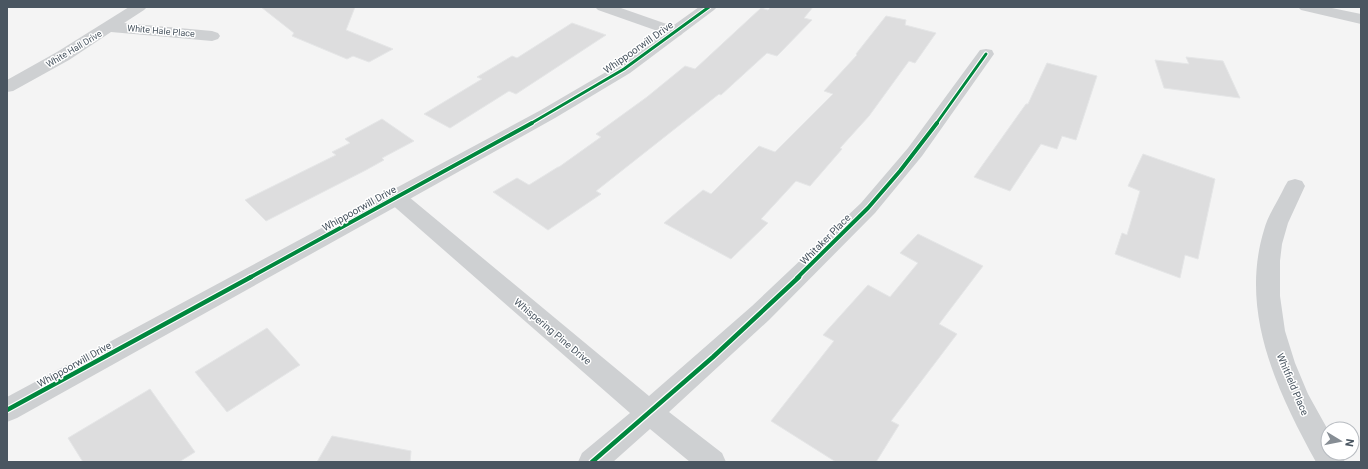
<svg xmlns="http://www.w3.org/2000/svg" width="1368" height="469" font-family="Roboto,sans-serif">
<style>
.building{fill:#ddddde;stroke:#e5e6e7}
.lines{fill:none;stroke-linecap:round;stroke-linejoin:round}
.minor{fill:#ced0d2;fill-rule:evenodd}
.tertiary{fill:#ced0d2;fill-rule:evenodd}
.cycleway-far2-casing{stroke:#fff;stroke-width:5}
.cycleway-far1-casing{stroke:#fff;stroke-width:6}
.cycleway-casing{stroke:#fff;stroke-width:7}
.cycleway-far2{stroke:#00873e;stroke-width:3}
.cycleway-far1{stroke:#00873e;stroke-width:4}
.cycleway{stroke:#00873e;stroke-width:4.5}
.labels{text-anchor:middle;stroke-width:3;stroke-linejoin:round;paint-order:stroke}
.far-street-label{font-size:9px;fill:#4a5661;stroke:#fff}
.street-label{font-size:10px;fill:#4a5661;stroke:#fff}
</style>
<rect width="100%" height="100%" fill="#f4f4f4"/>
<!-- building -->
<g class="building">
<polygon points="261,7 355,7 346,30 393,49 369,62 353,56 347,59 292,36 294,33"/>
<polygon points="771,7 813,7 804,18 812,20 777,56 767,53 721,95 719,94 596,191 601,194 548,230 493,192 517,178 529,185 558,167 559,167 601,137 596,134 647,97 685,66 695,69 761,8 768,10"/>
<polygon points="886,16 906,20 905,25 936,33 915,63 909,61 869,116 840,148 842,149 810,186 796,181 761,219 768,223 731,259 664,223 703,190 711,194 759,146 775,152 833,94 824,91 857,55 856,54"/>
<polygon points="572,23 606,35 516,94 509,91 450,128 424,114 482,79 477,77 512,56 517,58"/>
<polygon points="1186,57 1223,61 1240,98 1164,88 1155,60 1189,64"/>
<polygon points="1047,63 1097,76 1076,140 1062,136 1057,149 1041,144 1010,191 974,177 1026,104 1028,104"/>
<polygon points="382,119 414,141 382,158 384,160 366,170 266,221 245,200 336,155 332,152 350,143 345,139"/>
<polygon points="1143,154 1215,179 1198,259 1185,255 1180,278 1115,254 1122,233 1127,235 1140,191 1128,186"/>
<polygon points="918,234 983,266 939,324 957,334 891,421 899,425 876,462 836,462 771,421 834,341 823,335 868,285 890,297 918,263 900,253"/>
<polygon points="267,328 300,365 227,412 195,372"/>
<polygon points="150,389 195,452 179,462 83,462 68,438"/>
<polygon points="332,436 411,451 410,462 317,462"/>
</g>
<g class="lines">
<!-- minor -->
<g class="minor">
<polygon points="129,7 147,7 144,10 124,23 212,31 218,33 220,36 218,39 212,41 111,32 69,60 13,91 7,92 7,80 57,52"/>
<polygon points="595,7 618,7 681,29 683,32 681,35 675,37 669,35 598,10"/>
<polygon points="1298,7 1327,7 1361,14 1361,24 1301,10"/>
<polygon points="986,49 992,50 994,54 922,156 875,213 769,320 669,412 722,453 726,462 690,462 650,429 613,462 578,462 582,453 630,413 389,202 386,197 389,192 396,190 403,192 649,396 752,306 861,203 908,148 980,50"/>
<path d="M1295,179L1302,181L1305,186L1288,223L1282,244L1280,261V296L1285,331L1295,363L1308,394L1328,430V453H1341L1345,462H1316C1277,391 1239,312 1264,230C1268,215 1278,201 1285,186L1288,181Z"/>
</g>
<!-- tertiary -->
<polygon class="tertiary" points="699,7 717,7 714,10 630,73 555,118 17,418 7,422 7,397 541,110 618,65"/>
<!-- cycleway-far2 casing -->
<g class="cycleway-far2-casing">
<g id="cycleway-far2">
<polyline points="530,124 624,69 709,7"/>
<polyline points="936,124 986,54"/>
</g>
</g>
<!-- cycleway-far1 casing -->
<g class="cycleway-far1-casing">
<g id="cycleway-far1">
<polyline points="249,278 532,123"/>
<polyline points="797,278 868,208 900,171 937,123"/>
</g>
</g>
<!-- cycleway casing -->
<g class="cycleway-casing">
<g id="cycleway">
<polyline points="7,410 251,277"/>
<polyline points="592,462 713,357 799,277"/>
</g>
</g>
<!-- cycleway-far2 -->
<use href="#cycleway-far2" class="cycleway-far2"/>
<!-- cycleway-far1 -->
<use href="#cycleway-far1" class="cycleway-far1"/>
<!-- cycleway -->
<use href="#cycleway" class="cycleway"/>
</g>
<g class="labels">
<!-- far-street labels -->
<g class="far-street-label">
<text transform="translate(161 31) rotate(5)" y="3">White Hale Place</text>
<text transform="translate(74 49) rotate(-31)" y="3">White Hall Drive</text>
</g>
<!-- street labels -->
<g class="street-label">
<text transform="translate(638 47) rotate(-35)" y="4">Whippoorwill Drive</text>
<text transform="translate(359 208) rotate(-29)" y="4">Whippoorwill Drive</text>
<text transform="translate(825 239) rotate(-45)" y="4">Whitaker Place</text>
<text transform="translate(553 331) rotate(40)" y="4">Whispering Pine Drive</text>
<text transform="translate(74 364) rotate(-29)" y="4">Whippoorwill Drive</text>
<text transform="translate(1293 384) rotate(67)" y="4">Whitfield Place</text>
</g>
</g>
<!-- border -->
<rect width="1368" height="469" fill="none" stroke="#4a5661" stroke-width="16"/>
<!-- north arrow -->
<g transform="translate(1340 441) rotate(100)"><circle r="19" fill="#ffffff" stroke="#b7bbc0"/>
<path d="M0-3L7 15L0 10L-7 15Z" fill="#868d94"/>
<text y="-6" font-size="11" font-weight="bold" text-anchor="middle" fill="#4a5661">N</text>
</g>
</svg>
